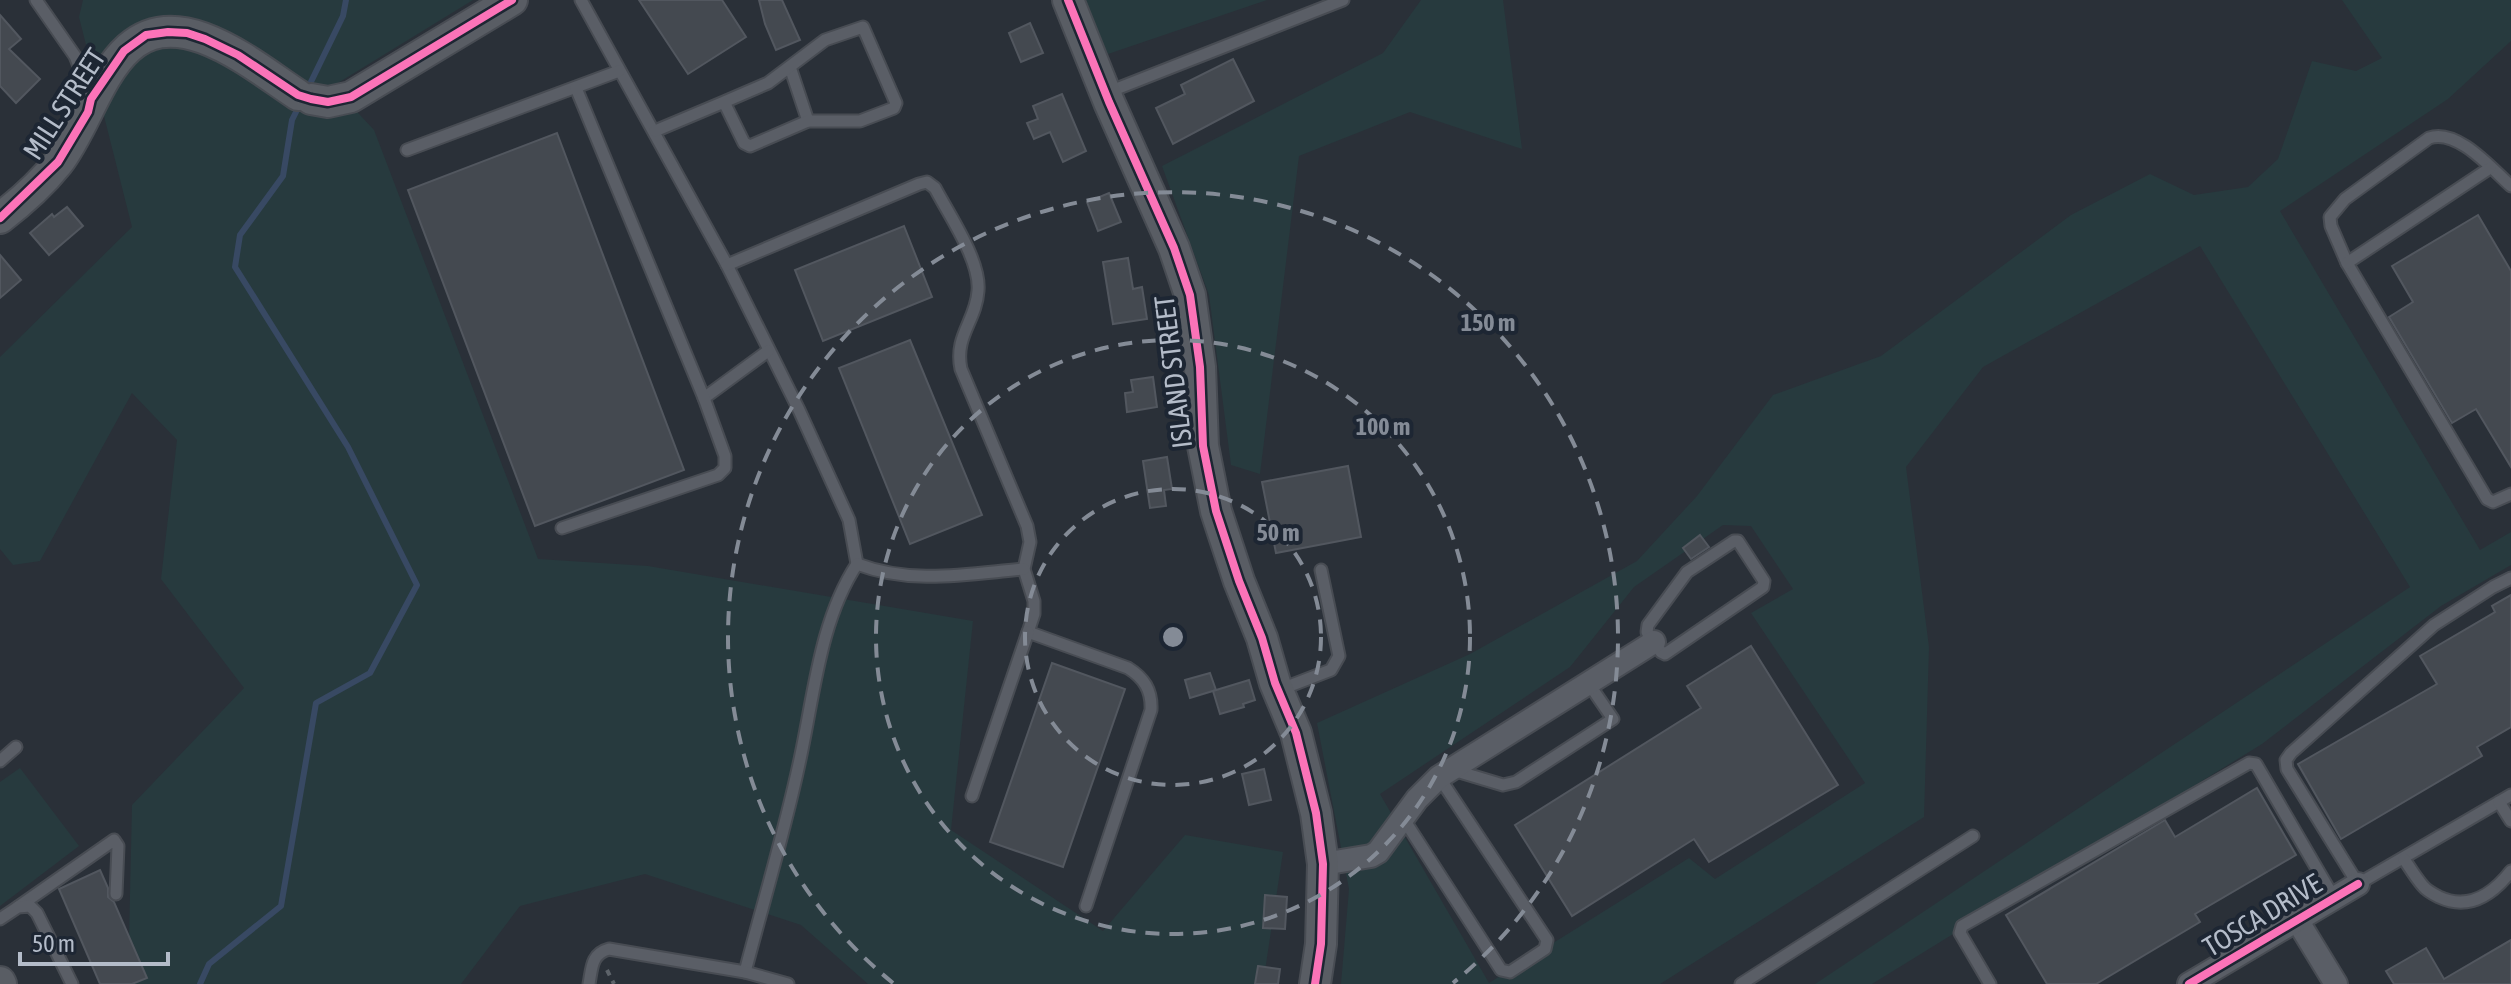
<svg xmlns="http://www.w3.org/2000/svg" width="2511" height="984" font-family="'Asap Condensed',sans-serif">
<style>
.green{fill:#273a3e;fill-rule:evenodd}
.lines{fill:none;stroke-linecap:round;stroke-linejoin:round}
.stream{stroke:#384963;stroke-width:6}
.building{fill:#444950;stroke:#52575f;stroke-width:2}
.lane-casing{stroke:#484c53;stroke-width:15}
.street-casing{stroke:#484c53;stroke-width:26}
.secondary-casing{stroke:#484c53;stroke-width:34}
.path{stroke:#5d636a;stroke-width:4;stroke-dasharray:6 6;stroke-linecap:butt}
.lane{stroke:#5a5e66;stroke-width:11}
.street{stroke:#5a5e66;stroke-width:22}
.secondary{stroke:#595d64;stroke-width:30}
.cycleway-casing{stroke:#1d2633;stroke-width:13}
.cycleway{stroke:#fb73b8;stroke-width:8}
.ring{fill:none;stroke:#848b96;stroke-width:4;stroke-dasharray:14 10}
.labels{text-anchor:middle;stroke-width:8;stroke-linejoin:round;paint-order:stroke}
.street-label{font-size:28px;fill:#b4bcc9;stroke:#1d2633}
.centre{fill:#848b96;stroke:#1d2633;stroke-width:4}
.ring-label{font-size:24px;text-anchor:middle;font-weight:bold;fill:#848b96;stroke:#1d2633;stroke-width:8;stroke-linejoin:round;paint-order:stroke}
</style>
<rect width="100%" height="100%" fill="#2a3038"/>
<!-- green -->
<g class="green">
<polygon points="83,0 473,0 333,86 374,130 538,559 648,566 973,621 951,830 1103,931 1185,835 1283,852 1263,984 868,984 801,925 645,874 520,906 461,984 128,984 132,805 244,688 161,579 177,440 132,393 40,561 13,565 0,549 0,357 132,227 79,17"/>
<polygon points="1081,0 1267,0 1108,54"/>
<polygon points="1421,0 1503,0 1522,149 1410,112 1299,156 1260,474 1231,465 1209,295 1162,166 1383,53"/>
<path d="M2342,0H2511V41L2448,99L2280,211L2480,550L2511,532V565L2441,606L2262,744L1872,984H1815L2410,587L2200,246L1983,367L1906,467L1929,647L1924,817L1660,984H1341L1349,889L1317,723L1470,654L1637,561L1697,496L1773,395L1881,356L2071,215L2150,174L2194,195L2248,187L2278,159L2312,61L2356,71L2382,58ZM1723,525L1751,526L1793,589L1751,613L1865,783L1715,879L1689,858L1489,983L1380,794L1570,667L1634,587Z"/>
<polygon points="20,768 79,846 0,906 0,782"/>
</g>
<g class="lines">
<!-- stream -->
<g class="stream">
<polyline points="307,90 343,16 346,0"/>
<polyline points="200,984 209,964 281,906 316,703 370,673 417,585 348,447 235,267 240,235 283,176 292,120 300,104"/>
</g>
</g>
<!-- building -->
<g class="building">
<polygon points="639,0 722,0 746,37 688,74"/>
<polygon points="759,0 782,0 800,40 776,50 765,24"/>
<polygon points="0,15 21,39 9,49 40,79 16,103 0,86"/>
<polygon points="1030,23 1043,53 1021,62 1009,33"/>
<polygon points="1233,59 1254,101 1173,144 1156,108 1185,94 1181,85"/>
<polygon points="1062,94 1086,151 1063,162 1050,132 1034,139 1027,123 1038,119 1033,106"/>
<polygon points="557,133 684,470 535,526 408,190"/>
<polygon points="1109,193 1121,222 1098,231 1087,202"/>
<polygon points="67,207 83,226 49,255 30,233 52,214 54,217"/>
<polygon points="2478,215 2511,271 2511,467 2476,409 2452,423 2389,317 2413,302 2392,266"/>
<polygon points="904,226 932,297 823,341 795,270"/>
<polygon points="0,255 21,280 0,298"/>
<polygon points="1128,258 1133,289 1142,287 1147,319 1113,324 1103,262"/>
<polygon points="910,340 982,515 910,544 839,368"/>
<polygon points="1153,377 1157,407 1127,412 1125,393 1133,392 1131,380"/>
<polygon points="1167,457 1172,489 1164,490 1166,506 1150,508 1143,461"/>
<polygon points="1348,466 1361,537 1276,553 1262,482"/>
<polygon points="1700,535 1709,547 1691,559 1683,548"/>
<polygon points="2511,595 2511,727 2477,747 2482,756 2341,839 2298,764 2437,684 2420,656 2495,612 2492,606"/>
<polygon points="1751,646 1838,785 1709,862 1694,839 1572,916 1515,825 1701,708 1687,686"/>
<polygon points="1052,663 1125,689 1063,867 990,842"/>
<polygon points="1210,673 1216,690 1190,698 1185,680"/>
<polygon points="1249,680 1255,700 1243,704 1244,707 1220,714 1213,691"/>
<polygon points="1264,769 1271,800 1249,805 1242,774"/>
<polygon points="2257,788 2296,855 2195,914 2200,922 2096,984 2047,984 2006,915 2165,820 2175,837"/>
<polygon points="100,870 108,888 108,897 114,902 147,978 132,984 100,984 59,889"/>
<polygon points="1265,895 1287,897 1285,929 1263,928"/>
<polygon points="2511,940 2511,984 2394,984 2386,971 2426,948 2444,979"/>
<polygon points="1258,966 1280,969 1278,984 1255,984"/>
</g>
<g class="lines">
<!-- lane casing -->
<g class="lane-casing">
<g id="lane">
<polyline points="36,0 75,56 91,96"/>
<polyline points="581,0 727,265 799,410 849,520 857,564"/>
<polyline points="790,67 808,121"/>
<polyline points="1106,93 1343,0"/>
<polyline points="655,131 724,102 744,143 750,146 808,121 860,121 894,108 896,103 863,27 825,40 768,83 724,102"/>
<polyline points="407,150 619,71"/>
<path d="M2511,186C2491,168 2457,128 2429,138L2345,199L2330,217L2331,226L2347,263L2487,499L2493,502L2511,494"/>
<polyline points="2347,263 2490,168"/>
<path d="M727,265L919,184L927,182L935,188C949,215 981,261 978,291C976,321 954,336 961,369L1027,526L1030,542L1024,569L1034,601V614L1028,632L1128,668C1144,678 1152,690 1151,710L1086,906"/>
<polyline points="704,398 768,351"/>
<polyline points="562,528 718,475 725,468 725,456 704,398 576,88"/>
<polygon points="1734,541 1738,541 1764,581 1763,587 1665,654 1661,652 1647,632 1648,625 1687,572"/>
<polyline points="2511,578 2493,587 2434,625 2291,753 2286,760 2287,769 2358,884 2511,795"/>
<polyline points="1279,690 1331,670 1339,656 1321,570"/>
<polyline points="0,761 16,747"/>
<polyline points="1453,770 1503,785 1516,782 1613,719 1589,684"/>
<polyline points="972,796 1028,632"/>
<polyline points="2499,802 2511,821"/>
<polyline points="1403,818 1501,970 1510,972 1545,949 1547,940 1439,777"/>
<path d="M2404,859C2410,868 2416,878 2423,886C2427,891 2433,894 2439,897C2469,911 2493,894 2511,871"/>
<polyline points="18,907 114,840 118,846 116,894"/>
<polyline points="0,919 18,907 30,906 37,913 72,984"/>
<path d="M745,972C763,903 784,834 799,764C814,697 819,622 857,564C912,585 967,574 1024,569"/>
<path d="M589,984C592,968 591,954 609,949L745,972L788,984"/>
<polyline points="1741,984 1973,836"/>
<polyline points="1990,984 1960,933 1962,926 2249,763 2256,764 2334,898"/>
</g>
</g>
<!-- street casing -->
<g class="street-casing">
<g id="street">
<polyline points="1323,864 1371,856 1378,852 1417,799 1439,777 1654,642"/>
<polyline points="2297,920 2336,984"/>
<polyline points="2189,984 2358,884"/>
</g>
</g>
<!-- secondary casing -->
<g class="secondary-casing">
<g id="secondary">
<polyline points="1068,0 1109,102 1174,248 1190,295 1200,367 1203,446 1216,511 1239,581 1262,638 1275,683 1296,733 1316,813 1323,864 1321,944 1315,984"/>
<polyline points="311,99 328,102 351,97 512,0"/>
<path d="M0,218C21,202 42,183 58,163C99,110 111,5 203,38C238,51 268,75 298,95"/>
<polyline points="0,982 1,984"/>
</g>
</g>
<!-- path -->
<polyline class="path" points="607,970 614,984"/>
<!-- lane -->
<use href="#lane" class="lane"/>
<!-- street -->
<use href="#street" class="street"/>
<!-- secondary -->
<use href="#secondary" class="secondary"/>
<!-- cycleway casing -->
<g class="cycleway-casing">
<g id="cycleway">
<polyline points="1068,0 1109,102 1174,248 1190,295 1200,367 1203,446 1216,511 1239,581 1262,638 1275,683 1296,733 1316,813 1323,864 1321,944 1315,984"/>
<polyline points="0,218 58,162 88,112 91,99 124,51 146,35 168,32 187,33 205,39 238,55 298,95 311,99 328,102 351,97 512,0"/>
<polyline points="2189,984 2358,884"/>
</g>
</g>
<!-- cycleway -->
<use href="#cycleway" class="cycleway"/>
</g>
<!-- distance rings -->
<g class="ring">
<circle cx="1173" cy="637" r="148"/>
<circle cx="1173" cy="637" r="297"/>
<path d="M893 983A445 445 0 1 1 1453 983"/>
</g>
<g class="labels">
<!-- street labels -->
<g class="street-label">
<text transform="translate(64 104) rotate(-57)" y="10">MILL STREET</text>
<text transform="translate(1173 372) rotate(-97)" y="10">ISLAND STREET</text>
<text transform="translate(2262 915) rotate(-31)" y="10">TOSCA DRIVE</text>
</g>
</g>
<circle cx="1173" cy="637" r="12" class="centre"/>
<g class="ring-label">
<text x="1488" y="331">150 m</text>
<text x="1383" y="435">100 m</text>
<text x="1278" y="541">50 m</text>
</g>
<!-- scale -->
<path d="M20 952v12h148v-12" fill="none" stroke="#b4bcc9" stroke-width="4"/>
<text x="32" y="952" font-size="24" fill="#b4bcc9" stroke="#1d2633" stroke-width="6" paint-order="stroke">50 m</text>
</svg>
